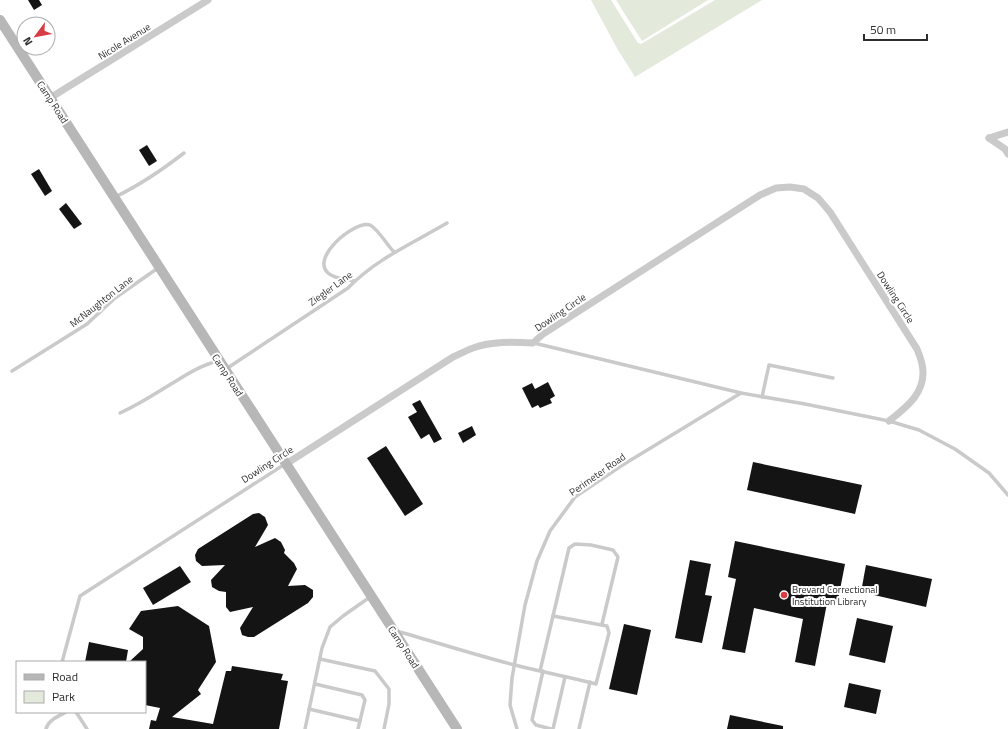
<svg xmlns="http://www.w3.org/2000/svg" width="1008" height="729" font-family="'Titillium Web',sans-serif">
<style>
.green{fill:#e3eadc}
.building{fill:#141414}
.lines{fill:none;stroke-linecap:round;stroke-linejoin:round}
.lane{stroke:#cacaca;stroke-width:3.5}
.street{stroke:#cacaca;stroke-width:7}
.secondary{stroke:#b7b7b7;stroke-width:10}
.poi-dot{fill:#d73d43;stroke:#fff;stroke-width:1.5}
.labels{text-anchor:middle;stroke-width:4;stroke-linejoin:round;paint-order:stroke}
.street-label{font-size:10px;fill:#2d2d2d;stroke:#fff}
.poi-label{font-size:10px;fill:#2d2d2d;stroke:#fff;text-anchor:start}
</style>
<rect width="100%" height="100%" fill="#fff"/>
<!-- green -->
<g class="green">
<polygon points="591,0 611,0 638,43 641,44 715,0 762,0 635,77 618,50"/>
<polygon points="616,0 708,0 642,41"/>
</g>
<!-- building -->
<g class="building">
<polygon points="28,0 39,0 42,5 34,10"/>
<polygon points="147,145 157,161 149,166 139,150"/>
<polygon points="39,169 52,191 45,196 31,174"/>
<polygon points="66,203 82,224 74,229 59,209"/>
<polygon points="548,382 555,396 550,399 552,403 540,408 538,405 532,408 522,388 532,383 535,389"/>
<polygon points="420,400 442,439 434,443 429,434 421,439 408,417 417,412 412,404"/>
<polygon points="472,426 476,435 463,443 458,433"/>
<polygon points="386,446 423,504 405,516 367,458"/>
<polygon points="753,462 862,485 855,514 747,490"/>
<polygon points="259,513 265,517 268,525 255,547 275,538 281,542 285,550 284,553 294,563 297,569 288,586 305,585 313,590 313,597 308,603 254,637 248,637 242,635 240,628 253,607 230,612 226,607 226,592 219,591 212,587 211,580 225,565 202,566 196,561 195,555 198,549 253,514"/>
<polygon points="735,541 845,564 838,600 828,598 815,666 795,662 803,619 754,608 745,653 722,649 736,579 728,577"/>
<polygon points="690,560 711,564 705,595 712,596 702,643 675,638"/>
<polygon points="866,565 932,579 926,607 861,592"/>
<polygon points="180,566 191,582 153,605 143,588"/>
<polygon points="178,606 209,626 216,662 198,690 201,694 172,717 213,724 226,671 231,671 232,666 283,674 281,680 288,681 279,729 149,729 151,720 156,721 160,708 145,705 145,662 129,662 143,649 143,637 129,629 141,611"/>
<polygon points="857,618 893,626 885,663 849,655"/>
<polygon points="624,624 651,630 637,695 609,689"/>
<polygon points="89,642 128,650 126,662 85,662"/>
<polygon points="849,683 881,690 876,714 844,707"/>
<polygon points="730,715 783,726 783,729 727,729"/>
</g>
<g class="lines">
<!-- lane -->
<g class="lane">
<path d="M115,197C140,185 162,170 184,153"/>
<path d="M355,281C347,280 338,279 331,275C306,261 354,220 370,225C377,228 388,246 394,252"/>
<polyline points="534,343 741,393 805,404 889,421 919,430 955,449 989,473 1008,495"/>
<path d="M226,369L348,288C376,259 413,243 447,223"/>
<polyline points="12,371 87,324 115,298 158,268"/>
<polyline points="762,397 769,365 833,378"/>
<path d="M120,413C138,405 155,394 171,384C186,375 201,365 218,361"/>
<polyline points="553,616 569,548 575,544 591,545 613,550 618,557 602,624"/>
<path d="M396,631C436,642 475,655 515,665C542,672 569,677 596,684L609,633L607,626L553,616L540,671"/>
<polyline points="320,659 375,671 389,689 389,704 384,729"/>
<polyline points="62,662 80,596 285,464"/>
<polyline points="543,671 532,720 536,725 551,729"/>
<polyline points="315,684 362,695 365,700 358,729"/>
<polyline points="309,709 360,721"/>
<polyline points="76,712 87,729"/>
<path d="M46,729C48,720 59,716 66,712"/>
<polyline points="305,729 322,648 330,627 343,616 370,597"/>
<polyline points="517,729 510,705 512,678 525,605 537,561 550,531 575,497 621,466 741,393"/>
<polyline points="553,729 565,677"/>
<polyline points="579,729 590,682"/>
</g>
<!-- street -->
<g class="street">
<polyline points="50,98 208,0"/>
<polyline points="989,138 1005,149 1008,154"/>
<polyline points="989,138 1008,132"/>
<path d="M286,464L453,357C460,354 467,350 473,348C492,341 513,342 533,343L543,334L760,195L776,188L790,187L804,189L818,198L830,212L917,349C919,354 921,359 922,364C928,391 907,407 889,421"/>
</g>
<!-- secondary -->
<polyline class="secondary" points="0,20 457,729"/>
</g>
<!-- markers -->
<circle class="poi-dot" cx="784" cy="595" r="4"/>
<g class="labels">
<!-- street labels -->
<g class="street-label">
<text transform="translate(124 41) rotate(-32)" y="4">Nicole Avenue</text>
<text transform="translate(53 102) rotate(57)" y="4">Camp Road</text>
<text transform="translate(330 288) rotate(-36)" y="4">Ziegler Lane</text>
<text transform="translate(896 297) rotate(57)" y="4">Dowling Circle</text>
<text transform="translate(101 301) rotate(-38)" y="4">McNaughton Lane</text>
<text transform="translate(560 312) rotate(-34)" y="4">Dowling Circle</text>
<text transform="translate(228 375) rotate(57)" y="4">Camp Road</text>
<text transform="translate(267 464) rotate(-33)" y="4">Dowling Circle</text>
<text transform="translate(597 474) rotate(-35)" y="4">Perimeter Road</text>
<text transform="translate(404 647) rotate(57)" y="4">Camp Road</text>
</g>
<!-- poi labels -->
<g class="poi-label">
<text x="792" y="593">Brevard Correctional<tspan x="792" dy="12">Institution Library</tspan></text>
</g>
</g>
<!-- legend -->
<rect x="16" y="661" width="130" height="52" fill="#ffffff" stroke="#ababab"/>
<rect x="24" y="674" width="20" height="6" fill="#b7b7b7" stroke="#ababab"/>
<text x="52" y="681" font-size="12" fill="#2d2d2d">Road</text>
<rect x="24" y="691" width="20" height="12" fill="#e3eadc" stroke="#ababab"/>
<text x="52" y="701" font-size="12" fill="#2d2d2d">Park</text>
<!-- north arrow -->
<g transform="translate(36 36) rotate(238)"><circle r="19" fill="#ffffff" stroke="#ababab"/>
<path d="M0-3L7 15L0 10L-7 15Z" fill="#d73d43"/>
<text y="-6" font-size="11" font-weight="bold" text-anchor="middle" fill="#2d2d2d">N</text>
</g>
<!-- scale -->
<path d="M864 34v6h63v-6" fill="none" stroke="#2d2d2d" stroke-width="2"/>
<text x="870" y="34" font-size="12" fill="#2d2d2d" stroke="#ffffff" stroke-width="3" paint-order="stroke">50 m</text>
</svg>
